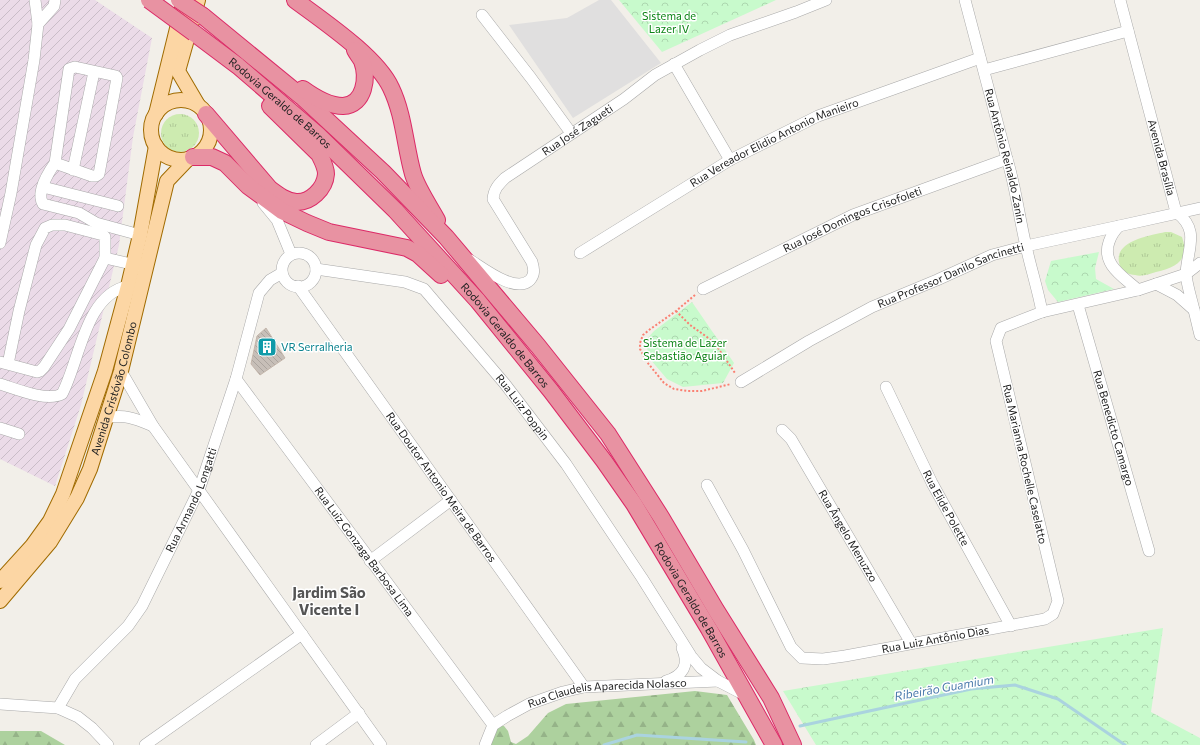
<svg xmlns="http://www.w3.org/2000/svg" width="1200" height="745" font-family="Commissioner,sans-serif">
<style>
.residential{fill:#e0dfdf}
.industrial{fill:url(#industrial-furrows)}
.grass{fill:url(#grass-tufts)}
.forest{fill:url(#forest-firs)}
.park{fill:url(#park-crowns)}
.lines{fill:none;stroke-linecap:round;stroke-linejoin:round}
.stream{stroke:#aad3df;stroke-width:3}
.building{fill:url(#building-back-hatch);stroke:#c4b6ab}
.minor-casing{stroke:#a9a9a9;stroke-width:12}
.major-casing{stroke:#a06b00;stroke-width:16}
.highway-casing{stroke:#dc2a67;stroke-width:18}
.path{stroke:#fa8072;stroke-width:2;stroke-dasharray:2 2;stroke-linecap:butt}
.minor{stroke:#fff;stroke-width:11}
.major{stroke:#fcd6a4;stroke-width:14}
.highway{stroke:#e892a2;stroke-width:16}
.highway-bridge-casing{stroke:#dc2a67;stroke-width:18;stroke-linecap:butt}
.highway-bridge{stroke:#e892a2;stroke-width:16}
.labels{text-anchor:middle;stroke-width:3;stroke-linejoin:round;paint-order:stroke}
.park-label{font-size:11px;fill:#0c8416;stroke:#fff}
.street-label{font-size:11px;fill:#222;stroke:#fff}
.culture-label{font-size:11px;fill:#0d838f;stroke:#fff;text-anchor:start}
.water-label{font-size:12px;font-style:italic;fill:#4a7aab;stroke:#fff}
.district-label{font-size:15px;font-weight:bold;fill:#555;stroke:#fff}
</style>
<defs>
<pattern id="industrial-furrows" width="10" height="10" patternUnits="userSpaceOnUse"><rect width="10" height="10" fill="#ebdbe8"/><path d="M-1 1l2-2M0 10L10 0M9 11l2-2" fill="none" stroke="#c9bcc7"/></pattern>
<pattern id="grass-tufts" width="24" height="20" patternUnits="userSpaceOnUse"><rect width="24" height="20" fill="#cdebb0"/><path d="M3 7l-1-3M5 7V3M7 7l1-3M15 17l-1-3M17 17v-4M19 17l1-3" fill="none" stroke="#b0c997"/></pattern>
<pattern id="forest-firs" width="22" height="20" patternUnits="userSpaceOnUse"><rect width="22" height="20" fill="#add19e"/><path d="M5 1l3.5 6h-7zM16 11l3.5 6h-7z" fill="#95b388"/></pattern>
<pattern id="park-crowns" width="20" height="18" patternUnits="userSpaceOnUse"><rect width="20" height="18" fill="#c8facc"/><path d="M2 6a3 3 0 1 1 6 0M12 15a3 3 0 1 1 6 0" fill="none" stroke="#acd6af"/></pattern>
<pattern id="building-back-hatch" width="6" height="6" patternUnits="userSpaceOnUse"><rect width="6" height="6" fill="#c7bfb8"/><path d="M-1 5l2 2M0 0l6 6M5-1l2 2" fill="none" stroke="#aba49e"/></pattern>
</defs>
<rect width="100%" height="100%" fill="#f2efe9"/>
<!-- residential -->
<polygon class="residential" points="599,0 611,0 661,63 573,118 509,25 567,18"/>
<!-- industrial -->
<polygon class="industrial" points="0,0 95,0 152,38 133,137 119,245 81,405 55,486 0,459"/>
<!-- grass -->
<g class="grass">
<circle cx="180" cy="133" r="19"/>
<path d="M1165,232H1171L1182,237C1190,260 1177,267 1156,272C1149,274 1142,277 1135,275C1129,275 1122,271 1120,266C1111,241 1149,236 1165,232Z"/>
</g>
<!-- forest -->
<g class="forest">
<polygon points="695,691 727,695 754,740 756,745 481,745 498,725 504,726 508,731 511,742 516,744 528,736 548,713 566,704"/>
<polygon points="0,731 41,731 65,745 0,745"/>
</g>
<!-- park -->
<g class="park">
<polygon points="619,0 776,0 662,52"/>
<polygon points="1099,252 1095,268 1096,279 1114,289 1058,302 1048,290 1045,281 1051,261"/>
<polygon points="692,302 734,363 723,383 683,387 667,379 650,359 645,341 654,331"/>
<polygon points="1163,628 1151,712 1200,738 1200,745 816,745 783,691"/>
</g>
<g class="lines">
<!-- stream -->
<g class="stream">
<polyline points="800,726 971,689 1015,685 1058,699 1125,745"/>
<polyline points="604,745 637,735 746,742"/>
</g>
</g>
<!-- building -->
<polygon class="building" points="266,328 285,358 260,375 251,364 257,336"/>
<g class="lines">
<!-- minor casing -->
<g class="minor-casing">
<g id="minor">
<polyline points="35,0 38,24"/>
<path id="s1" d="M965,0L1007,159C1016,188 1019,217 1026,246C1031,269 1038,290 1042,312"/>
<path id="s2" d="M1120,0L1176,212C1200,230 1188,247 1186,273C1186,282 1192,301 1194,310L1177,295L1156,284"/>
<polyline points="482,15 531,78 571,133"/>
<polyline points="674,64 730,160"/>
<polyline points="984,70 1128,31"/>
<path d="M55,163L92,176H96L99,174L117,78L116,76L75,67L69,69L55,163C48,173 36,193 43,204L79,213L96,223L140,235"/>
<polyline points="73,170 94,72"/>
<polyline points="43,187 118,206"/>
<polyline points="263,203 277,220 291,254"/>
<path d="M1119,226C1114,231 1111,236 1109,242C1101,265 1124,277 1138,290"/>
<polyline points="0,243 11,193 34,60 38,24 54,6 55,0"/>
<path id="s3" d="M580,253L730,160L818,116L980,58"/>
<circle cx="299" cy="270" r="17"/>
<polyline points="105,258 140,266"/>
<path id="s4" d="M470,260C483,268 516,294 530,280C535,274 534,269 532,262L493,199C494,189 498,185 505,178L624,99L655,75L700,50L730,35L796,12L826,0"/>
<path id="s5" d="M316,269L405,282L424,289L505,384L566,464L642,578L691,656L701,668L718,681L745,695"/>
<path id="s6" d="M298,286L584,687"/>
<path id="s7" d="M703,289L853,215L1007,159"/>
<path id="s8" d="M1078,305L1149,551"/>
<polyline points="1194,310 1200,335"/>
<polyline points="0,362 37,372 40,371 44,367 69,329 105,258 105,237 103,235 65,225 52,225 45,228 36,245 19,311 8,364"/>
<polyline points="121,371 153,426 381,745"/>
<path id="s9" d="M236,379L493,725"/>
<path id="s10" d="M741,382L809,341L872,307L937,280L992,255L1026,246L1119,226L1200,208"/>
<path d="M0,384C16,389 47,402 62,394C80,360 85,295 128,286"/>
<path id="s11" d="M886,387L932,483L1011,626"/>
<path d="M106,418C126,414 136,419 153,426"/>
<polyline points="0,428 19,434"/>
<path id="s12" d="M782,430L791,439L911,643"/>
<path id="s13" d="M707,485L743,550L791,647L802,658L823,659L845,656L1045,619L1053,614L1058,601L996,341L1001,328L1042,312L1138,290L1186,274L1200,263"/>
<polyline points="370,561 451,500"/>
<path d="M666,681C683,676 690,665 682,648"/>
<polyline points="0,704 58,708 78,717 92,728 108,745"/>
<path id="s14" d="M58,708L75,679L128,626L142,606L199,490L236,379L259,293L270,280L282,273"/>
<polyline points="145,745 302,634"/>
<polyline points="316,745 359,713"/>
<path id="s15" d="M485,745L493,725L507,716L529,704L563,692L584,687L718,681"/>
</g>
</g>
<!-- major casing -->
<g class="major-casing">
<g id="major">
<circle cx="181" cy="130" r="30"/>
<polyline points="198,105 178,71 198,0"/>
<polyline points="156,114 184,0"/>
<polyline points="0,581 32,546 50,521 63,494 105,371 128,286 140,235 156,146"/>
<path id="s16" d="M0,601L50,542L77,498L90,469L121,371L167,181L188,159"/>
</g>
</g>
<!-- highway casing -->
<g class="highway-casing">
<g id="highway">
<path d="M295,0C323,21 377,57 391,88C404,115 405,146 413,174C417,188 430,207 437,220"/>
<polyline points="203,16 302,97 383,172 446,237 538,346 608,434 661,517 716,610 771,698 793,745"/>
<path id="s17" d="M194,33L238,66L317,134L395,210L478,301L551,391L604,461L634,504L709,629L774,745"/>
<path d="M303,89C314,97 329,106 343,106C365,105 368,77 362,61C360,57 357,54 355,50"/>
<path d="M206,114L270,189C278,195 286,201 296,202C310,203 325,189 326,174C326,167 322,160 319,154L270,106"/>
<polyline points="193,157 212,157 225,163 248,186 282,211 307,223 329,232 407,248 418,254 441,275"/>
</g>
</g>
<!-- path -->
<g class="path">
<polyline points="695,295 676,311 649,330 643,335 640,343 640,349 647,362 664,383 674,389 688,391 702,391 731,384"/>
<polyline points="676,311 690,325 707,337 716,345 735,373"/>
</g>
<!-- minor -->
<use href="#minor" class="minor"/>
<!-- major -->
<use href="#major" class="major"/>
<!-- highway -->
<use href="#highway" class="highway"/>
<!-- highway-bridge casing -->
<g class="highway-bridge-casing">
<g id="highway-bridge">
<polyline points="149,0 194,33"/>
<polyline points="179,0 203,16"/>
</g>
</g>
<!-- highway-bridge -->
<use href="#highway-bridge" class="highway-bridge"/>
</g>
<!-- icons -->
<defs>
<g id="building-square" transform="scale(1)"><rect x="-9" y="-9" width="18" height="18" rx="4" fill="#0f9aa8" stroke="#fff"/><path d="M-4-6H4V6H1V3H-1V6H-4ZM-2.5-4.3h1.7v1.8h-1.7ZM.8-4.3h1.7v1.8H.8ZM-2.5-1h1.7V.8h-1.7ZM.8-1h1.7V.8H.8Z" fill="#fff"/></g>
</defs>
<g fill-rule="evenodd">
<use href="#building-square" x="267" y="347"/>
</g>
<g class="labels">
<!-- park labels -->
<g class="park-label">
<text x="669" y="20">Sistema de<tspan x="669" dy="13">Lazer IV</tspan></text>
<text x="685" y="347">Sistema de Lazer<tspan x="685" dy="13">Sebastião Aguiar</tspan></text>
</g>
<!-- street labels -->
<g class="street-label">
<text dy="4" stroke="none"><textPath href="#s17" startOffset="111">Rodovia Geraldo de Barros</textPath></text>
<text dy="4" stroke="none"><textPath href="#s4" startOffset="272">Rua José Zagueti</textPath></text>
<text dy="4" stroke="none"><textPath href="#s3" startOffset="224">Rua Vereador Elidio Antonio Manieiro</textPath></text>
<text dy="4" stroke="none"><textPath href="#s1" startOffset="161">Rua Antônio Reinaldo Zanin</textPath></text>
<text dy="4" stroke="none"><textPath href="#s2" startOffset="163">Avenida Brasília</textPath></text>
<text dy="4" stroke="none"><textPath href="#s7" startOffset="165">Rua José Domingos Crisofoleti</textPath></text>
<text dy="4" stroke="none"><textPath href="#s10" startOffset="236">Rua Professor Danilo Sancinetti</textPath></text>
<text dy="4" stroke="none"><textPath href="#s17" startOffset="435">Rodovia Geraldo de Barros</textPath></text>
<text dy="4" stroke="none"><textPath href="#s16" startOffset="245">Avenida Cristóvão Colombo</textPath></text>
<text dy="4" stroke="none"><textPath href="#s5" startOffset="264">Rua Luiz Poppin</textPath></text>
<text dy="4" stroke="none"><textPath href="#s8" startOffset="128">Rua Benedicto Camargo</textPath></text>
<text transform="translate(1025 464) rotate(77)" y="4">Rua Marianna Rochelle Caselatto</text>
<text dy="4" stroke="none"><textPath href="#s6" startOffset="247">Rua Doutor Antonio Meira de Barros</textPath></text>
<text dy="4" stroke="none"><textPath href="#s14" startOffset="250">Rua Armando Longatti</textPath></text>
<text dy="4" stroke="none"><textPath href="#s11" startOffset="135">Rua Elide Polette</textPath></text>
<text dy="4" stroke="none"><textPath href="#s12" startOffset="125">Rua Ângelo Menuzzo</textPath></text>
<text dy="4" stroke="none"><textPath href="#s9" startOffset="215">Rua Luiz Gonzaga Barbosa Lima</textPath></text>
<text dy="4" stroke="none"><textPath href="#s17" startOffset="759">Rodovia Geraldo de Barros</textPath></text>
<text dy="4" stroke="none"><textPath href="#s13" startOffset="333">Rua Luiz Antônio Dias</textPath></text>
<text dy="4" stroke="none"><textPath href="#s15" startOffset="143">Rua Claudelis Aparecida Nolasco</textPath></text>
</g>
<!-- culture labels -->
<g class="culture-label">
<text x="281" y="351">VR Serralheria</text>
</g>
<!-- water labels -->
<g class="water-label">
<text transform="translate(944 688) rotate(-10)" y="4">Ribeirão Guamium</text>
</g>
<!-- district labels -->
<g class="district-label">
<text x="329" y="598">Jardim São<tspan x="329" dy="17">Vicente I</tspan></text>
</g>
</g>
</svg>
